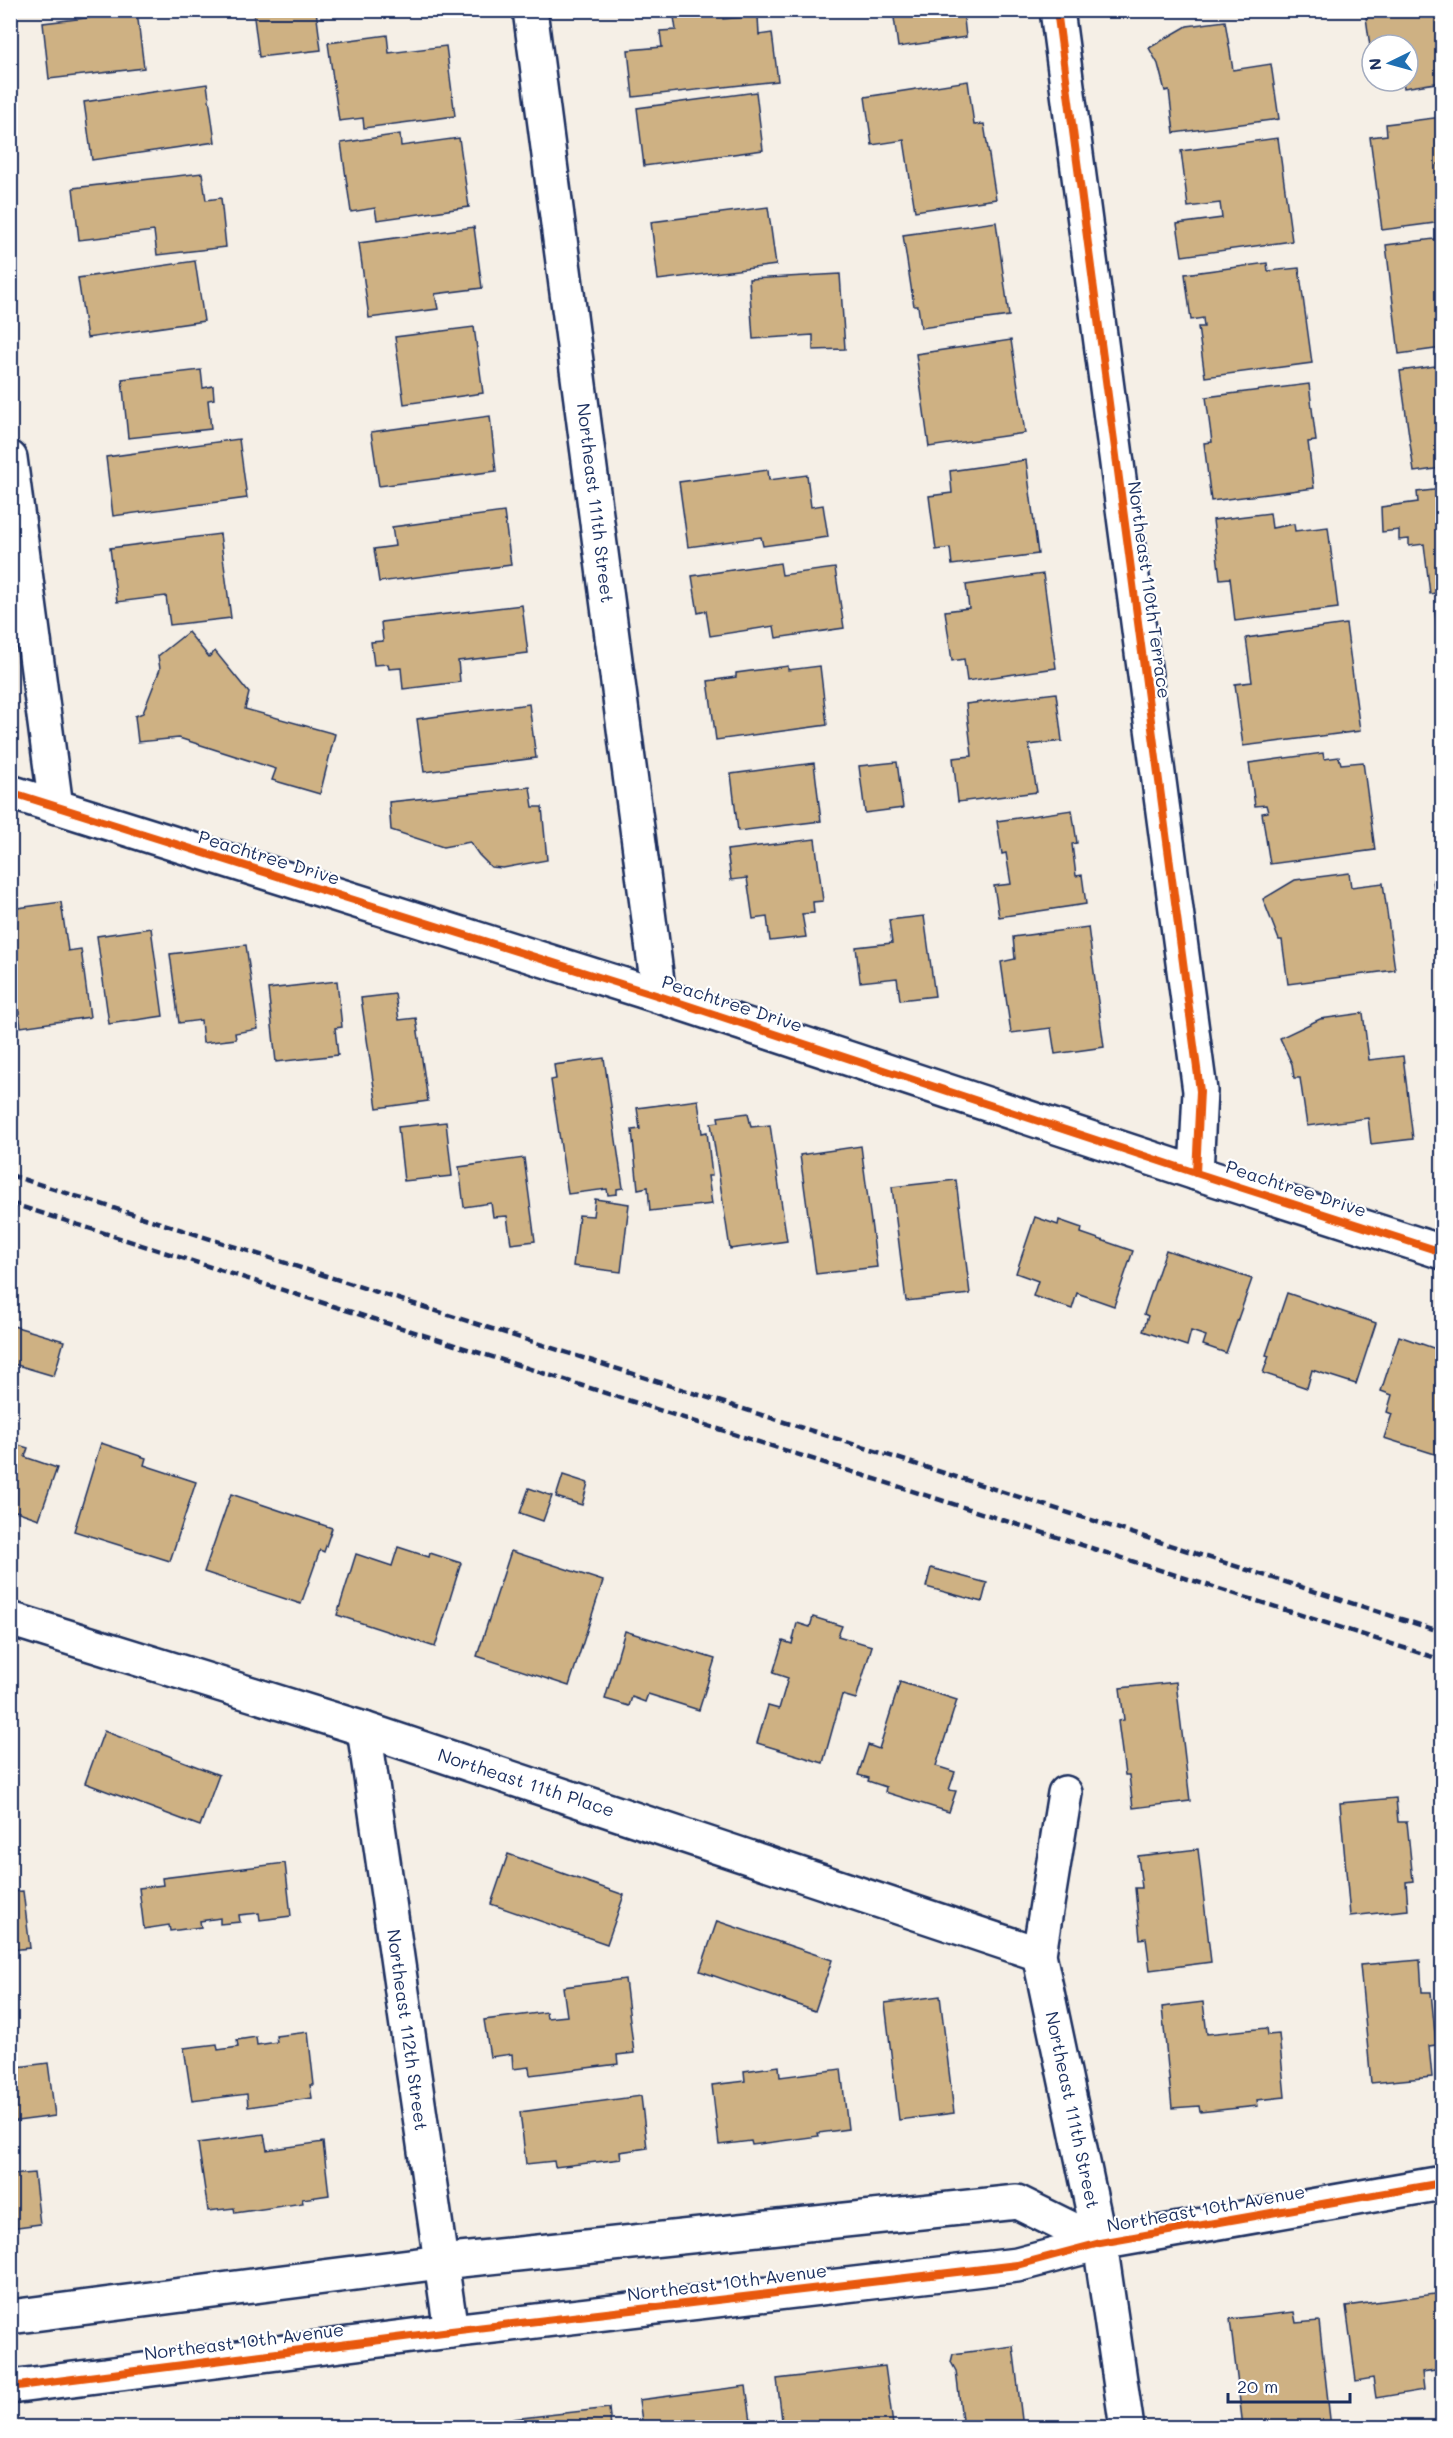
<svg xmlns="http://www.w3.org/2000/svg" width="1453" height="2438" font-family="Mali,sans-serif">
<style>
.building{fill:#ceb183;stroke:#1b2f5e;stroke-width:1.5}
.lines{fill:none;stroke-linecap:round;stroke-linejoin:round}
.minor-casing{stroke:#1b2f5e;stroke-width:38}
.minor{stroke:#fff;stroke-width:33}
.rail{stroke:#1b2f5e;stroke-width:4.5;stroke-dasharray:9 4.5;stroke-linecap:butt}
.cycleway-casing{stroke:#fff;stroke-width:11}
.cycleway{stroke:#e8590c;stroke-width:8}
.labels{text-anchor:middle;stroke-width:4.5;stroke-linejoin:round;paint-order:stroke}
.street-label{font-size:18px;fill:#1b2f5e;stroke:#fff}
</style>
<rect width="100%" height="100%" fill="#f5efe6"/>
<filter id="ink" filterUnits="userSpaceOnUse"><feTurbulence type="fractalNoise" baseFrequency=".0167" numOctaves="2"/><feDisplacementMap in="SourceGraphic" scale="12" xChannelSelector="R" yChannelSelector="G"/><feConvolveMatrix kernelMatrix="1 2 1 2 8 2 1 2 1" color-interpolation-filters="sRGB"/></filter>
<g filter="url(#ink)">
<!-- building -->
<g class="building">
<polygon points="253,10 316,10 321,50 259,57"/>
<polygon points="673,10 723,10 723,19 758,16 759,35 772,33 778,81 633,97 628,50 662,47 660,31 676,30"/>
<polygon points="893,10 963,10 966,37 898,47"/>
<polygon points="1365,10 1442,10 1442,44 1439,44 1442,82 1404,88 1403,81 1408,81 1408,45 1372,45 1371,54"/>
<polygon points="137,12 144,68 49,79 43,23"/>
<polygon points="1225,21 1233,70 1271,64 1279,119 1174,133 1169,90 1165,91 1158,64 1149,48 1187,26"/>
<polygon points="387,35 389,53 446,46 455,116 364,128 363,118 339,121 328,43"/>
<polygon points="968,81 974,125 984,124 996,199 915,211 904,140 872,145 865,97"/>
<polygon points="207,84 215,142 92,160 84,102"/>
<polygon points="756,92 763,150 644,166 637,108"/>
<polygon points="1442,117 1442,164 1438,164 1442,188 1442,222 1382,230 1370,137 1387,135 1386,124"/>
<polygon points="400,134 401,146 459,138 469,207 377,220 375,208 351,212 341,143"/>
<polygon points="1278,138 1292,241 1182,256 1177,224 1222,218 1220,203 1188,207 1181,151"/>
<polygon points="202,173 206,200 221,198 226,247 157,255 154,231 79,240 73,188"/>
<polygon points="768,207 776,265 658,280 651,222"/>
<polygon points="996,222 1009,316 921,328 918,306 914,306 903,235"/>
<polygon points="474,227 482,288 435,294 438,309 369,318 359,243"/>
<polygon points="1442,238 1442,348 1399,354 1386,245"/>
<polygon points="195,261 204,321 87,338 78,278"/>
<polygon points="1267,263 1268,271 1299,268 1312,363 1205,377 1198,327 1204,327 1203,318 1191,320 1185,274"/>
<polygon points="840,274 845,349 813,350 813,335 753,339 749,279"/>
<polygon points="474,327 483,393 404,404 395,337"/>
<polygon points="1011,340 1025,433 929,447 916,354"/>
<polygon points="1442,365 1442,468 1414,472 1400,371"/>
<polygon points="201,370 203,388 213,386 214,399 208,400 211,429 128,438 122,379"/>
<polygon points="1309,384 1316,441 1308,442 1314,488 1211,501 1204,443 1212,442 1206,397"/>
<polygon points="490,416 496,471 379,486 371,432"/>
<polygon points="239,439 247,498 113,516 106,457"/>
<polygon points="1026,460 1038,554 952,565 950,548 936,550 929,496 952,493 950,471"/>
<polygon points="768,470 769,480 807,475 811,507 823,505 828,537 763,546 761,537 688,547 679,482"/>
<polygon points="1442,489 1442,592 1430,594 1424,544 1409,546 1409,539 1399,540 1399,530 1382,532 1381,507 1418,502 1417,492"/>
<polygon points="504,512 511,565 379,582 374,549 395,546 392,527"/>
<polygon points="1270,513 1272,528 1294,524 1295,531 1328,527 1338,608 1235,621 1230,578 1220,579 1213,520"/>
<polygon points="220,534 231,618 170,625 166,596 117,602 110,548"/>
<polygon points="780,563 782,575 835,568 844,628 776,638 774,626 710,636 706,611 698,613 692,576"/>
<polygon points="1043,574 1056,668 967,681 964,659 952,661 945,611 969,608 966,585"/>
<polygon points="522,605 528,653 458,661 460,682 403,689 401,668 389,669 388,664 374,665 371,642 383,641 381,622"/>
<polygon points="1435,612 1442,612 1442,668 1441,668"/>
<polygon points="1346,624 1360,731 1243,746 1235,684 1252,682 1246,638"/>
<polygon points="188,632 209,657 215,651 249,693 245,709 335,734 320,794 272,780 276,769 179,738 138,742 135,716 143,713 160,669 158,656"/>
<polygon points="788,666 788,670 820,666 827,725 716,740 708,681 736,677 736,673"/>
<polygon points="1056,693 1062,741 1029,745 1037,792 958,802 953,758 972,756 966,704"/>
<polygon points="529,704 536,758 424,772 417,719"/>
<polygon points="1323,753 1324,759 1339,757 1341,764 1363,762 1375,850 1270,864 1262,813 1268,812 1266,805 1255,806 1249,763"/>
<polygon points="897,762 903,808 865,813 859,766"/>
<polygon points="814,763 821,821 738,831 731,774"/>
<polygon points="530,787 533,807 542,807 547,860 503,868 491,867 479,855 470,842 443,847 391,830 389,802"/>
<polygon points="1072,810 1077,843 1072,844 1076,876 1082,875 1086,904 999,917 994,886 1011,884 1006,853 1002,854 997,821"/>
<polygon points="815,839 823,901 813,902 814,913 802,914 806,937 770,941 767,917 753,919 747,878 731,880 727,850"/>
<polygon points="1349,873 1351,887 1383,883 1395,970 1288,984 1282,940 1279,940 1263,899 1295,880"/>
<polygon points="1442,879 1442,947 1433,880"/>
<polygon points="61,902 68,951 81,949 90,1017 21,1027 10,948 10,909"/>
<polygon points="924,916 935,996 900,1000 897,978 860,982 856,947 892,943 889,920"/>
<polygon points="1088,927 1104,1047 1055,1054 1051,1028 1011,1033 1001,962 1015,959 1013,937"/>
<polygon points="151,928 163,1016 109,1024 97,936"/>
<polygon points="246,945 258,1029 235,1033 236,1039 203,1043 201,1020 179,1023 170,954"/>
<polygon points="337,981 342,1027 335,1028 338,1055 276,1062 268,989"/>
<polygon points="395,994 399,1020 416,1018 428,1101 377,1108 361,998"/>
<polygon points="1363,1013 1369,1060 1403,1056 1413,1139 1371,1144 1368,1118 1307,1126 1300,1078 1294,1078 1292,1064 1280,1038 1320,1019"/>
<polygon points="604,1058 623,1188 617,1189 617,1194 608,1195 607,1189 568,1194 551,1080 556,1079 554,1065"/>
<polygon points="698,1100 702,1133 707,1132 712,1176 708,1176 712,1204 650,1211 648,1187 638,1189 632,1130 640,1129 637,1108"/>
<polygon points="748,1113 751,1127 770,1125 787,1241 730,1249 711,1123 719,1122 718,1117"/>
<polygon points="446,1122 452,1176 404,1181 398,1127"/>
<polygon points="861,1146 877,1267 816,1274 800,1155"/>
<polygon points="524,1158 535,1241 511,1244 507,1216 493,1217 491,1203 464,1207 459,1167"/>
<polygon points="956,1180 970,1294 906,1301 892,1187"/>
<polygon points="595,1199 629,1204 621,1272 573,1266 579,1215 593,1216"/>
<polygon points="1035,1217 1058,1225 1059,1220 1082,1228 1081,1233 1133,1251 1114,1306 1077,1293 1072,1309 1033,1296 1038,1281 1016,1273"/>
<polygon points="1166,1250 1252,1279 1226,1353 1203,1345 1206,1336 1191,1331 1187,1346 1143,1331 1148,1316 1144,1314"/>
<polygon points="1287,1293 1376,1323 1356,1384 1312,1370 1307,1388 1263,1373 1269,1356 1266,1355"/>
<polygon points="10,1325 64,1341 54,1376 10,1363"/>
<polygon points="1399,1336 1442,1351 1442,1442 1438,1455 1384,1438 1392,1414 1387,1412 1392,1395 1381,1391"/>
<polygon points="101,1443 146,1458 144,1465 196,1482 170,1561 74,1531"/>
<polygon points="15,1444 28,1448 25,1457 57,1468 39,1519 16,1511 10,1522 10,1454"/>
<polygon points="563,1475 588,1483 582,1505 556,1497"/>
<polygon points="529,1488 552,1496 543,1521 520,1513"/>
<polygon points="231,1494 332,1528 324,1552 320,1550 301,1604 204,1572"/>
<polygon points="398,1547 429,1557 430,1553 461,1563 435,1647 337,1615 356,1554 392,1566"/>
<polygon points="511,1551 603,1581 569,1686 477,1656"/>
<polygon points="931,1568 987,1583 982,1602 926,1587"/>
<polygon points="813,1617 842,1626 838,1636 872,1646 856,1699 842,1695 823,1763 757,1743 768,1706 779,1709 788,1678 773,1673 783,1641 792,1644 797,1623 810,1627"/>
<polygon points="625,1631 715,1659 699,1710 648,1694 645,1702 632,1697 629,1706 605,1699"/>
<polygon points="900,1682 957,1700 936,1766 955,1772 949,1790 956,1791 949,1812 885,1792 886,1787 868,1781 869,1778 858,1775 868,1745 879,1749"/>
<polygon points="1176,1682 1190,1801 1133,1808 1129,1775 1125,1775 1118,1721 1124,1720 1120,1688"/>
<polygon points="104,1731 219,1775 200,1826 85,1783"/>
<polygon points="1396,1798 1398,1822 1407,1822 1413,1881 1406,1882 1408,1910 1350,1916 1340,1803"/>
<polygon points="1198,1849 1211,1962 1150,1970 1146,1938 1140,1939 1135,1888 1142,1888 1138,1856"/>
<polygon points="508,1854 624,1895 607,1944 491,1904"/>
<polygon points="285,1863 291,1916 260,1920 259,1913 239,1915 240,1922 220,1924 220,1918 200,1921 201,1927 170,1931 169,1925 144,1929 139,1888 163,1885 162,1878"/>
<polygon points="23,1891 30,1948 10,1950 10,1892"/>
<polygon points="717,1921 832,1960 815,2011 700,1971"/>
<polygon points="1420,1960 1422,1992 1431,1992 1436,2045 1429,2046 1432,2077 1371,2083 1360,1965"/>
<polygon points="625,1979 634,2053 617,2055 618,2064 530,2075 529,2067 513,2069 512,2054 490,2057 484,2020 546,2012 547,2018 567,2016 563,1987"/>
<polygon points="940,1996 954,2113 899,2120 885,2003"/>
<polygon points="1203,2002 1207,2034 1267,2028 1268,2035 1279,2034 1285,2097 1257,2100 1258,2106 1200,2112 1199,2106 1172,2108 1162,2007"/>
<polygon points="308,2032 314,2085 310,2085 312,2098 248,2107 247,2094 192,2101 184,2048 217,2044 218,2050 238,2047 237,2040 256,2037 257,2045 277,2042 276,2036"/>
<polygon points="48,2063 55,2116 10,2122 10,2068"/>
<polygon points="779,2066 780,2077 841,2069 848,2129 818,2133 819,2136 752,2145 751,2141 719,2145 712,2085 745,2081 744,2071"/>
<polygon points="641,2096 647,2148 620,2152 621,2159 555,2167 554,2161 526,2164 520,2112"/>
<polygon points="264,2134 267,2150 323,2142 329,2195 302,2199 303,2203 235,2213 234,2208 208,2211 198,2143"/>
<polygon points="34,2173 40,2224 10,2228 10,2175"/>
<polygon points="1442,2293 1442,2369 1422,2372 1424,2390 1376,2398 1373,2378 1356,2381 1346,2306"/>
<polygon points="1294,2312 1296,2323 1319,2321 1331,2428 1271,2428 1271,2424 1243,2427 1230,2319"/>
<polygon points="1013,2346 1023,2428 963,2428 956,2371 951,2362 953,2354"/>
<polygon points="885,2366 893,2425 890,2428 783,2428 777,2379"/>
<polygon points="746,2386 752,2428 643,2428 639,2400"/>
<polygon points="609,2408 611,2428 505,2428 515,2426 513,2419"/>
<polygon points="470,2420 471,2428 413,2428"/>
</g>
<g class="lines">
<!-- minor casing -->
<g class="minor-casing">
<g id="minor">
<polyline points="530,10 659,996"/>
<polyline points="1057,10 1200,1091 1196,1173"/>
<polyline points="10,458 56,807"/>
<polyline points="10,792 659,996 1196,1173 1442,1252"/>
<polyline points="10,1619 364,1729 1039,1954"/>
<polyline points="364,1729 451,2331"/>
<polyline points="1065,1793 1039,1954 1100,2243 1127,2428"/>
<polyline points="10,2317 441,2262 1017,2202 1100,2243"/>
<polyline points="10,2387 451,2331 1017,2265 1100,2243 1442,2183"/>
</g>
</g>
<!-- minor -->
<use href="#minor" class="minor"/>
<!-- rail -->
<g class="rail">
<polyline points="10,1175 1442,1632"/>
<polyline points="10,1203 1442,1660"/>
</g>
<!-- cycleway casing -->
<g class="cycleway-casing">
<g id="cycleway">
<polyline points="1057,10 1200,1091 1196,1173"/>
<polyline points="10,792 659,996 1196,1173 1442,1252"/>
<polyline points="10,2387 451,2331 1017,2265 1100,2243 1442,2183"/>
</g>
</g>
<!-- cycleway -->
<use href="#cycleway" class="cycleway"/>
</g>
</g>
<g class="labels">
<!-- street labels -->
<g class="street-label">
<text transform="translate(595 503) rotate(83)" y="6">Northeast 111th Street</text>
<text transform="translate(1149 590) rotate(82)" y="6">Northeast 110th Terrace</text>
<text transform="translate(269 858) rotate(17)" y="6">Peachtree Drive</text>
<text transform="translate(732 1004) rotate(18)" y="6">Peachtree Drive</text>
<text transform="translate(1296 1189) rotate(18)" y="6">Peachtree Drive</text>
<text transform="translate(526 1783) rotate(18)" y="6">Northeast 11th Place</text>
<text transform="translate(407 2030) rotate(82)" y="6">Northeast 112th Street</text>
<text transform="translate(1072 2110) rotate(78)" y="6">Northeast 111th Street</text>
<text transform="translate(1206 2209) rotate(-10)" y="6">Northeast 10th Avenue</text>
<text transform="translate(727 2283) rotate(-7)" y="6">Northeast 10th Avenue</text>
<text transform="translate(244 2342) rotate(-7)" y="6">Northeast 10th Avenue</text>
</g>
</g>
<!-- margin -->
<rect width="1453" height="2438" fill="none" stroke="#fff" stroke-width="36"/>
<rect x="18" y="18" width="1417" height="2402" fill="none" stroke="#1b2f5e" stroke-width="2" filter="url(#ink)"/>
<!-- north arrow -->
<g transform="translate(1390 63) rotate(265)"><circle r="28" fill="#ffffff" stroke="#a4acbf" stroke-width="1.5"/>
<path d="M0-4.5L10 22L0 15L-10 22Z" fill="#1f6fb2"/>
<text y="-9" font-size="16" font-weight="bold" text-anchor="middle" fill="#1b2f5e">N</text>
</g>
<!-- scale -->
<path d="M1228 2393v9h122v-9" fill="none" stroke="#1b2f5e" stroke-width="3"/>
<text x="1237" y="2393" font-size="18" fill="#1b2f5e" stroke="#ffffff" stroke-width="4.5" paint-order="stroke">20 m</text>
</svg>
